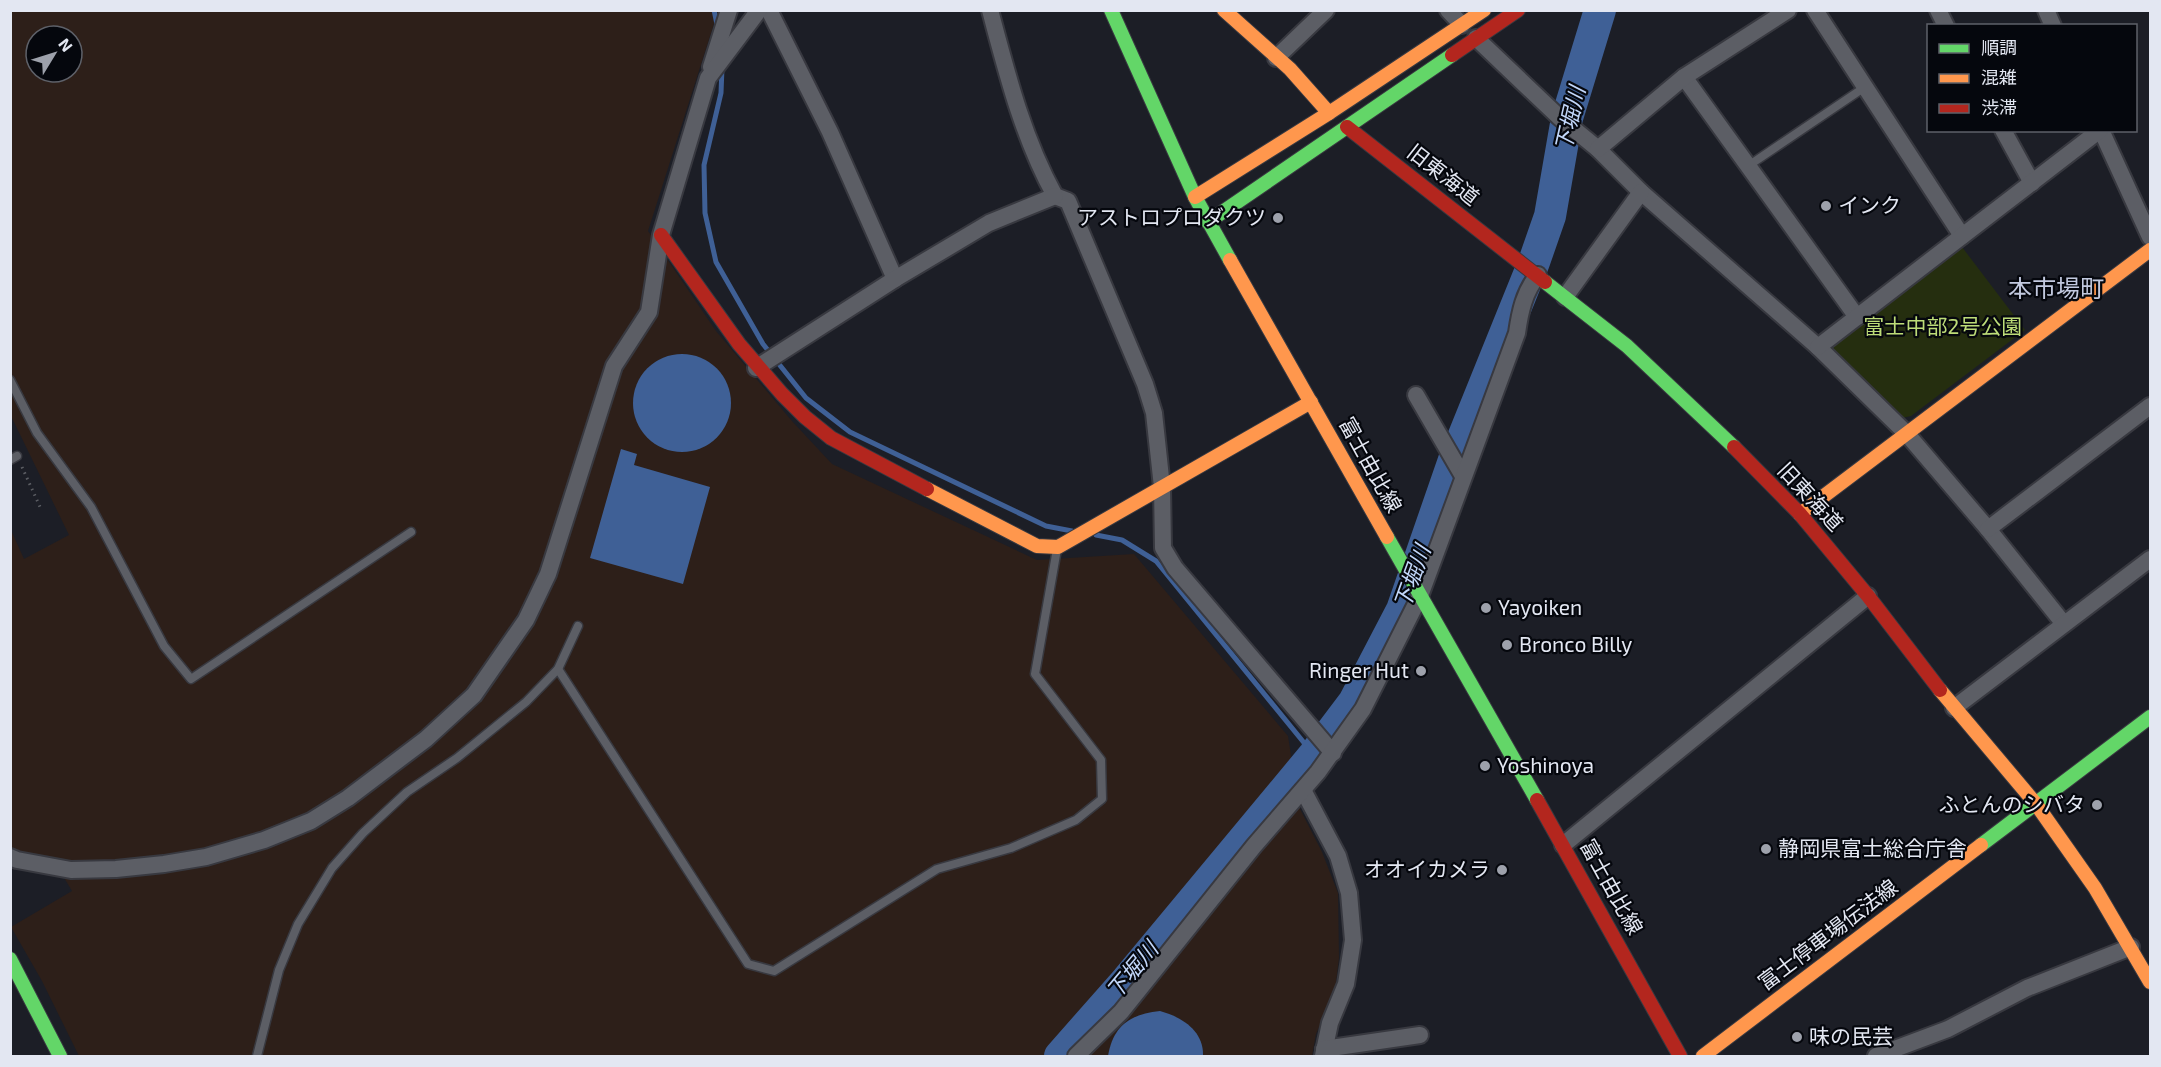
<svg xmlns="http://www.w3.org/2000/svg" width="2161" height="1067" font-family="'Exo 2','Noto Sans JP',sans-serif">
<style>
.industrial{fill:#2d1f19;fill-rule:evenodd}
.green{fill:#252e0f}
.water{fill:#3f6096}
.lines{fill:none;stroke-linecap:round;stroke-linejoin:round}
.stream{stroke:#3f6096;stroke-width:5}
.river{stroke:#3f6096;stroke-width:32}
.lane-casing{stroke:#383940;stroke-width:11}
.street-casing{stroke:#383940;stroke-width:20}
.fast-casing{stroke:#383940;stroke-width:16}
.slow-casing{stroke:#383940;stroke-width:16}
.jam-casing{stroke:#383940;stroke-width:16}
.path{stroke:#5c5e64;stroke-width:3;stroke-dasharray:1.5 4.5;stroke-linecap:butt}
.lane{stroke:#5c5e65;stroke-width:8}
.street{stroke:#5c5e65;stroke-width:16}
.fast{stroke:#63d668;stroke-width:14}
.slow{stroke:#ff974d;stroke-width:14}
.jam{stroke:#b3261e;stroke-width:14}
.poi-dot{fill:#9da1ab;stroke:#05070d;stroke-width:2}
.labels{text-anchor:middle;stroke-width:4.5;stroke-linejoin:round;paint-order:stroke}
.street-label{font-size:21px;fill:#e3e7f2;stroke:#05070d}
.poi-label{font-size:21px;fill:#e3e7f2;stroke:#05070d;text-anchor:start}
.park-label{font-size:21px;fill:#bddc78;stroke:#05070d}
.water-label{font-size:22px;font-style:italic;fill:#c2d7fa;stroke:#05070d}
.quarter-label{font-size:24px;fill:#c2c9df;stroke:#05070d}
</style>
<rect width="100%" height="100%" fill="#1c1e26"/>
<!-- industrial -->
<path class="industrial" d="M11,11H718L648,231L716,331L791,420L832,464L1037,560L1134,554L1288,736L1299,807L1322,852L1338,893L1339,958L1335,990L1316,1034L1312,1056H79L42,981L11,927L72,891L60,871L11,861L10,528L24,559L69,535L11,416ZM36,36H72V72H36Z"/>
<!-- green -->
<polygon class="green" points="1962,247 2025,330 1911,416 1902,418 1835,356 1832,347"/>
<!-- water -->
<g class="water">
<circle cx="682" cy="403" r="49"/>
<polygon points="621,449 637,454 634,465 710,487 683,584 590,558"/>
<path d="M1160,1011C1182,1017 1204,1031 1203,1056H1108C1113,1026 1130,1014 1160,1011Z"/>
</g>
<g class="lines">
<!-- stream -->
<g class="stream">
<polyline points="714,10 718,29"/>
<polyline points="722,68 721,93 704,165 705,213 716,262 763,344 806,398 850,432 1046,526 1072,531"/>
<polyline points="1096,535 1122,540 1156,561 1314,755"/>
</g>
<!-- river -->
<polyline class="river" points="1060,1056 1127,980 1314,755 1354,702 1402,610 1454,460 1534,262 1550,216 1567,118 1600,10"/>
<!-- lane casing -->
<g class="lane-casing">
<g id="lane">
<polyline points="1748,166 1865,87"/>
<polyline points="10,380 37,433 91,507 164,646 191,679 411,532"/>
<polyline points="10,460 17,456"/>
<polyline points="558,669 748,964 774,971 937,869 1011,848 1076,820 1102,799 1101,760 1035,674 1057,549"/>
<polyline points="257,1056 279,970 298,924 332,868 363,833 407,792 457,758 526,702 558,669 578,626"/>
</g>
</g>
<!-- street casing -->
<g class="street-casing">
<g id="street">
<polyline points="769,10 830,132 895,279"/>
<path d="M990,10C1007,74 1023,138 1055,196L1068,201L1145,384L1154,413L1162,487L1163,548L1175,568L1333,753"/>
<polyline points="1448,10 1462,25"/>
<polyline points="1815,10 1962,236"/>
<polyline points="1938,10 1946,26"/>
<polyline points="2046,10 2053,26"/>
<polyline points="1476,38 1559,117 1598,149 1641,192 1818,347 1907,434 1988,529 2064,624"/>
<polyline points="1276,58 1326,10"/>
<polyline points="711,67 729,10"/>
<polyline points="1684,77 1857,317"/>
<polyline points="2003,130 2032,183"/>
<polyline points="2101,130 2150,237"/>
<polyline points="1598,149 1684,77 1788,10"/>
<polyline points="1565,297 1641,192"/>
<polyline points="1818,347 2100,130"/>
<polyline points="756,368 895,279 989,223 1055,196"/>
<polyline points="1416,395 1463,476"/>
<polyline points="1988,529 2150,406"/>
<polyline points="1954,708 2150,559"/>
<polyline points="1303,790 1338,856 1349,893 1353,940 1346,984 1330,1023 1323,1056"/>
<polyline points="1563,845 1868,596"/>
<polyline points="10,857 17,860 71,870 116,869 164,864 206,857 264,840 311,821 348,798 426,739 474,695 526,620 548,574 614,366 649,312 661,235 708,78 759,10"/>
<polyline points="1324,1049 1420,1035"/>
<path d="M1076,1056L1121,1012L1254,846L1318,772L1363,709L1420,596L1517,333C1520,312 1524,292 1538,275"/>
<polyline points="1876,1056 1948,1029 2027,988 2131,947"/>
</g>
</g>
<!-- fast casing -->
<g class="fast-casing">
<g id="fast">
<polyline points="1111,10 1195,197 1230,260"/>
<polyline points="1208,222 1452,55"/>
<polyline points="1545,282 1627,346 1734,447"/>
<polyline points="1387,537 1537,800"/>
<polyline points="1981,845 2150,717"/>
<polyline points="10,959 60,1056"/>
</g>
</g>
<!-- slow casing -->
<g class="slow-casing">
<g id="slow">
<polyline points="1224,10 1290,69 1329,113"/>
<polyline points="1195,197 1329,113 1484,10"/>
<polyline points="1230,260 1387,537"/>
<polyline points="927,489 1037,546 1058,547 1311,402"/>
<polyline points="1800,514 2150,250"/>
<polyline points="1940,690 2036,804 2095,888 2150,982"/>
<polyline points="1703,1056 1981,845"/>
</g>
</g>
<!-- jam casing -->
<g class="jam-casing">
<g id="jam">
<polyline points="1452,55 1518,10"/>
<polyline points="1347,127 1545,282"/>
<polyline points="661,235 739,344 782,394 805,417 831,438 927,489"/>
<polyline points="1734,447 1800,514 1868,596 1940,690"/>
<polyline points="1537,800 1680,1056"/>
</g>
</g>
<!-- path -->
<polyline class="path" points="22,467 41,509"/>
<!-- lane -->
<use href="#lane" class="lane"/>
<!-- street -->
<use href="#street" class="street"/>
<!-- fast -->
<use href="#fast" class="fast"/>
<!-- slow -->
<use href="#slow" class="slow"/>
<!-- jam -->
<use href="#jam" class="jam"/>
</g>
<!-- markers -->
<g class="poi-dot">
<circle cx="1826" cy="206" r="6"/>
<circle cx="1278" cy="218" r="6"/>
<circle cx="1486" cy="608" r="6"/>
<circle cx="1507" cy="645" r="6"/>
<circle cx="1421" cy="671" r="6"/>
<circle cx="1485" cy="766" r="6"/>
<circle cx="2097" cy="805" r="6"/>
<circle cx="1766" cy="849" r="6"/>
<circle cx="1502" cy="870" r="6"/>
<circle cx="1797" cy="1037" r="6"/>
</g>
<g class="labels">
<!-- street labels -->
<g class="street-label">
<text transform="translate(1443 175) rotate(38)" y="7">旧東海道</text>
<text transform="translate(1370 465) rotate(61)" y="7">富士由比線</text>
<text transform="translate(1810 497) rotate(47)" y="7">旧東海道</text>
<text transform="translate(1611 887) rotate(61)" y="7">富士由比線</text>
<text transform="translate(1828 935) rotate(-37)" y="7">富士停車場伝法線</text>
</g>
<!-- poi labels -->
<g class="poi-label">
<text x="1838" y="213">インク</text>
<text x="1266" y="225" text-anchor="end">アストロプロダクツ</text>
<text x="1498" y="615">Yayoiken</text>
<text x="1519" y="652">Bronco Billy</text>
<text x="1409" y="678" text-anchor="end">Ringer Hut</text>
<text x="1497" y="773">Yoshinoya</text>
<text x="2085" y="812" text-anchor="end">ふとんのシバタ</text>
<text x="1778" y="856">静岡県富士総合庁舎</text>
<text x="1490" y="877" text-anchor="end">オオイカメラ</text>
<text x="1809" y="1044">味の民芸</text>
</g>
<!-- park labels -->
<g class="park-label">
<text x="1943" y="334">富士中部2号公園</text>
</g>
<!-- water labels -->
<g class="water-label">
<text transform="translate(1570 119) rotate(-77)" y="8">下堀川</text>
<text transform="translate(1412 577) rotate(-70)" y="8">下堀川</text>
<text transform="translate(1132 970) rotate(-50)" y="8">下堀川</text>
</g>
<!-- quarter labels -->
<g class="quarter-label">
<text x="2056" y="297">本市場町</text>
</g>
</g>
<!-- border -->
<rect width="2161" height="1067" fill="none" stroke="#e3e7f2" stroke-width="24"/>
<!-- legend -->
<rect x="1927" y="24" width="210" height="108" fill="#05070d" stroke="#5e6169" stroke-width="1.5"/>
<rect x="1939" y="44" width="30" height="9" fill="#63d668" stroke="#5e6169" stroke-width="1.5"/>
<text x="1981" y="54" font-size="18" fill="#e3e7f2">順調</text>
<rect x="1939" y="74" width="30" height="9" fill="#ff974d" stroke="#5e6169" stroke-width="1.5"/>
<text x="1981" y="84" font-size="18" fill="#e3e7f2">混雑</text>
<rect x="1939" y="104" width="30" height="9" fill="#b3261e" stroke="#5e6169" stroke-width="1.5"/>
<text x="1981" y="114" font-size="18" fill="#e3e7f2">渋滞</text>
<!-- north arrow -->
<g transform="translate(54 54) rotate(52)"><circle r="28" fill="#05070d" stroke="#5e6169" stroke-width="1.5"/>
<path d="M0-4.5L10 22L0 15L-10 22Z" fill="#9da1ab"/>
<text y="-9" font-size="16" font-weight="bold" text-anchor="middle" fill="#e3e7f2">N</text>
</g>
</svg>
